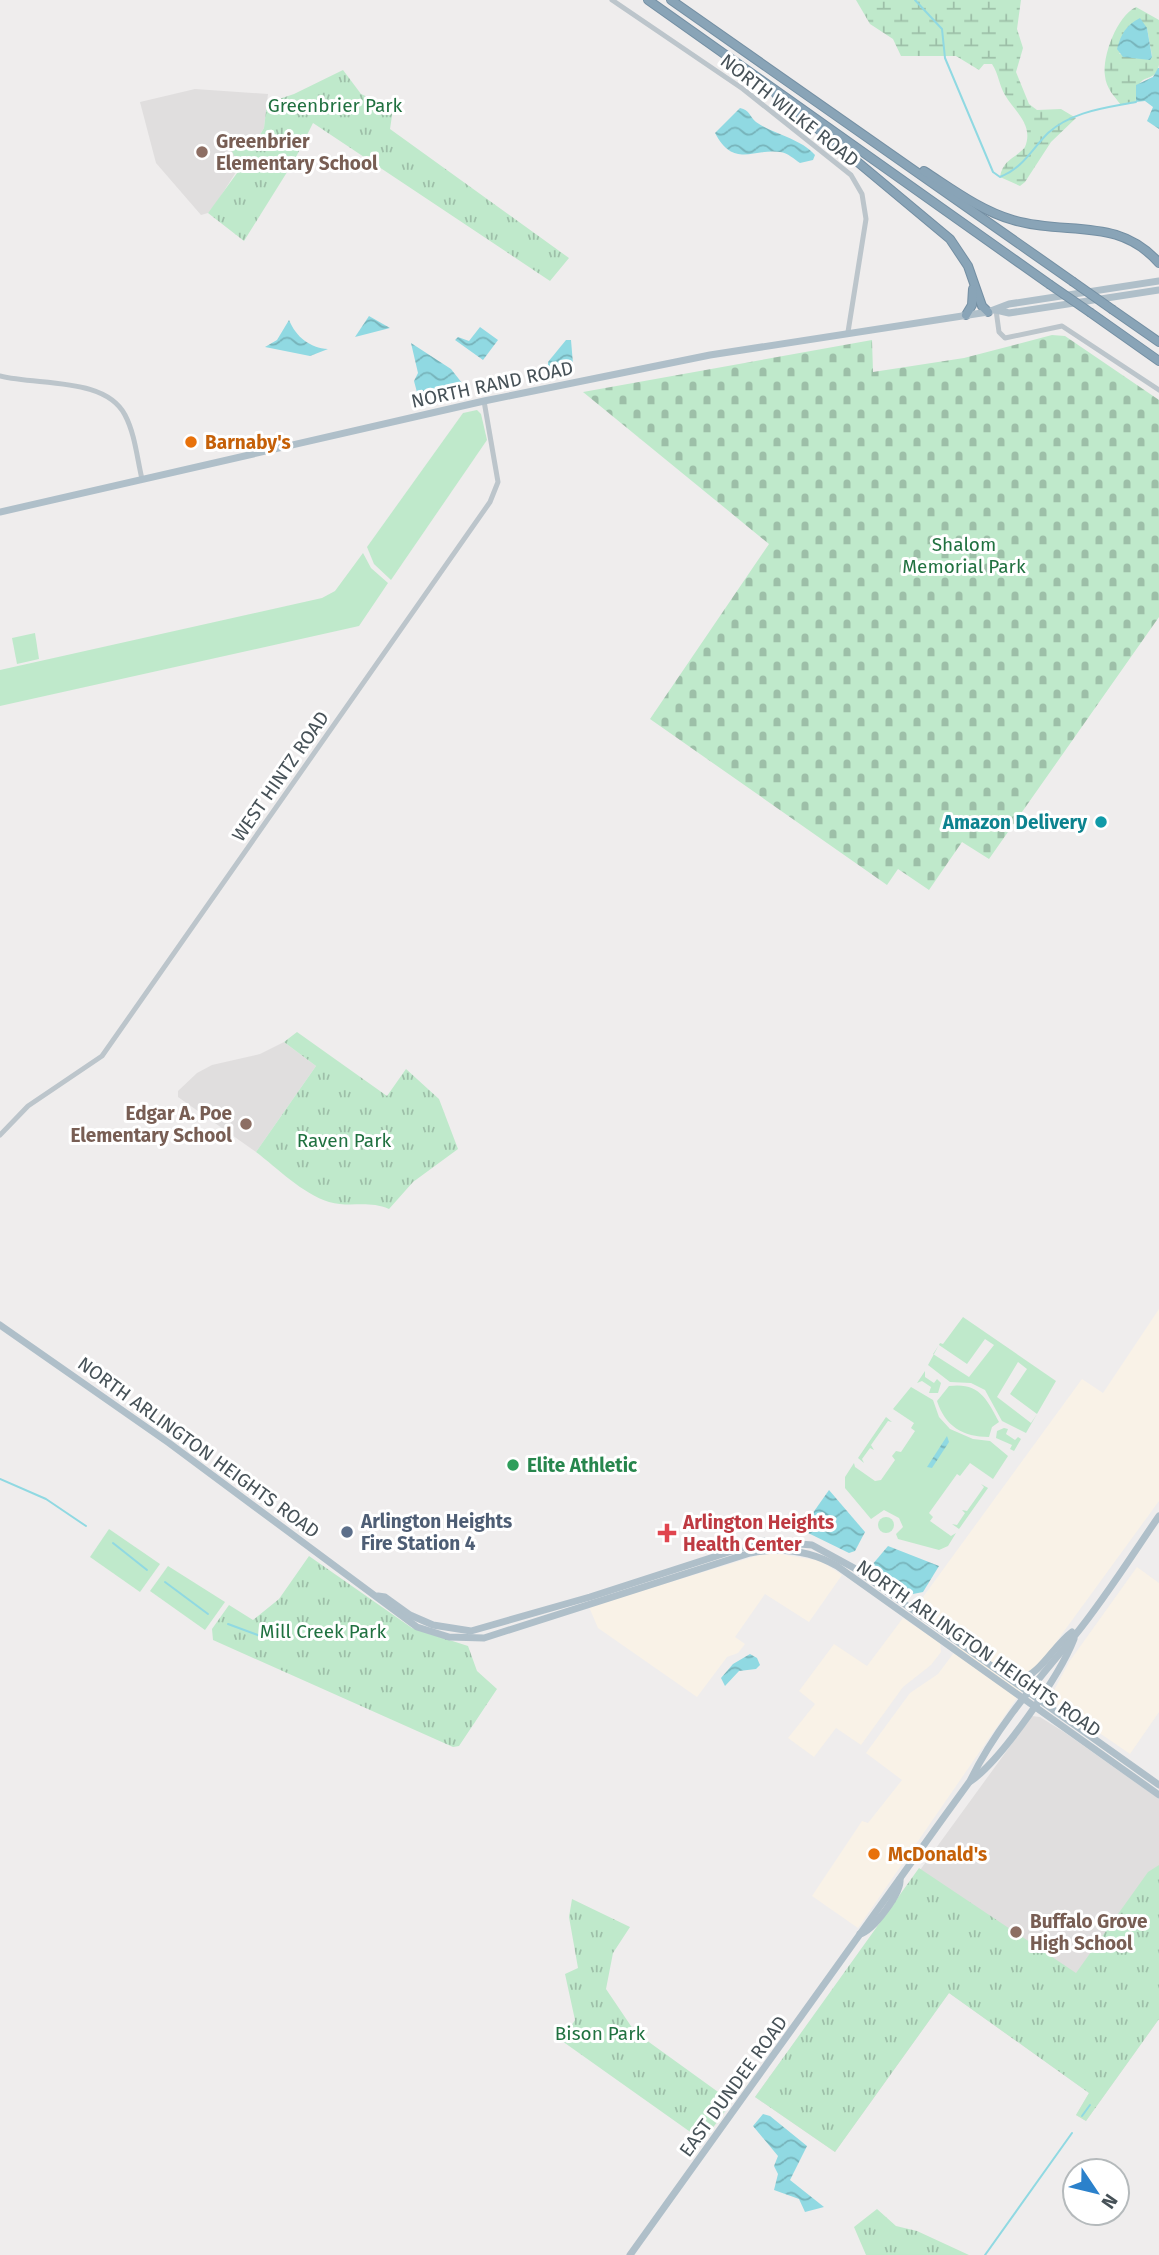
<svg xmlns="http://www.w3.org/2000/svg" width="1159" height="2255" font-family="'Fira Sans',sans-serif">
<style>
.commercial{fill:#f9f2e7}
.education{fill:#e0dede}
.grass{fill:#bfe9cb;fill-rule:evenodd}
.wetland{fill:url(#wetland-marsh);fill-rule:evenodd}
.cemetery{fill:url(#cemetery-stones)}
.park{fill:url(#park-tufts)}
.water{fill:url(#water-waves)}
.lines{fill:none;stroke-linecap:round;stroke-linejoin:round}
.stream{stroke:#90d9e2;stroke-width:2}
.highway-casing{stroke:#748fa3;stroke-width:10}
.minor{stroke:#bcc5cb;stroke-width:5}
.major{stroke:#afbfc9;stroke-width:7}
.highway{stroke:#89a4b7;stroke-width:8}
.highway-bridge-casing{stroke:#748fa3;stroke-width:10;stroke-linecap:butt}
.highway-bridge{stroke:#89a4b7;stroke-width:8}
.education-dot{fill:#8d6e63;stroke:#fff;stroke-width:2.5}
.food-dot{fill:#e8710a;stroke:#fff;stroke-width:2.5}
.culture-dot{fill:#0f9aa8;stroke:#fff;stroke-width:2.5}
.leisure-dot{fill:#2e9e5b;stroke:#fff;stroke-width:2.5}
.service-dot{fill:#5c6f8a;stroke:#fff;stroke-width:2.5}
.health-dot{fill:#e0444e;stroke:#fff;stroke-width:2.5}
.labels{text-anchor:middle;stroke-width:6;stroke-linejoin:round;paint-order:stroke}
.park-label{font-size:19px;fill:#207140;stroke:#fff}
.street-label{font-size:19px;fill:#475258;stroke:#fff}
.education-label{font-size:19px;font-weight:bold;fill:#785e54;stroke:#fff;text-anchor:start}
.food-label{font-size:19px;font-weight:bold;fill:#c56008;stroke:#fff;text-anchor:start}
.culture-label{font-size:19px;font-weight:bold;fill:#0d838f;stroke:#fff;text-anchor:end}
.leisure-label{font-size:19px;font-weight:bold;fill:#27864d;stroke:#fff;text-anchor:start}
.service-label{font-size:19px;font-weight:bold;fill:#4e5e75;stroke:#fff;text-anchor:start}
.health-label{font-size:19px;font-weight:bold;fill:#be3a42;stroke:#fff;text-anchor:start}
</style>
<defs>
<pattern id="wetland-marsh" width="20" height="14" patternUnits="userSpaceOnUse" patternTransform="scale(1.75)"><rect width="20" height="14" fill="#bfe9cb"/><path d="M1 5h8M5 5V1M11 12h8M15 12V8" fill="none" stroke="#9dbfa8"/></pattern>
<pattern id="cemetery-stones" width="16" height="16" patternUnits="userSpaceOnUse" patternTransform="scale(1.75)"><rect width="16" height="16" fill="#bfe9cb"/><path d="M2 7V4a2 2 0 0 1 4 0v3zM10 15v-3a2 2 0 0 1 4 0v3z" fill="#9dbfa8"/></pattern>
<pattern id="park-tufts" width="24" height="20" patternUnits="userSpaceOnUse" patternTransform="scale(1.75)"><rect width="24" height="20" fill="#bfe9cb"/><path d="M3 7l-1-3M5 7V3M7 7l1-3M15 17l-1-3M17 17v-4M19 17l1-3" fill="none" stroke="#9dbfa8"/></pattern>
<pattern id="water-waves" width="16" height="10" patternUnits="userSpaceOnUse" patternTransform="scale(1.75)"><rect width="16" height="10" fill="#90d9e2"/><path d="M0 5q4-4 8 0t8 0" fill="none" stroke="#77b3ba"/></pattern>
</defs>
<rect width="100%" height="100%" fill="#efeded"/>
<!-- commercial -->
<g class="commercial">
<polygon points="1159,1309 1159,1501 1043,1660 858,1928 812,1896 862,1821 868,1823 902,1780 866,1753 910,1693 938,1674 962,1642 915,1608 1082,1379 1103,1393"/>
<polygon points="769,1552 821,1561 842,1575 809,1622 765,1594 735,1637 745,1644 738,1653 727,1657 697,1697 598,1628 589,1607"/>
<polygon points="1137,1567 1159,1583 1159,1712 1130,1754 1053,1701 1051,1696 1069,1662"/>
<polygon points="903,1618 940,1643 941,1652 931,1665 903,1687 861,1745 836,1728 814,1757 788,1738 815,1704 799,1691 834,1644 867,1666"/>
</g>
<!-- education -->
<g class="education">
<polygon points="195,89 268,94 264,128 217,202 208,213 201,215 156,163 140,102"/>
<polygon points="284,1042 316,1066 256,1152 178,1097 178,1091 197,1073 212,1065 260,1054"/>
<polygon points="1032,1716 1040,1717 1064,1732 1159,1799 1159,2019 1086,2121 1076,2115 1089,2093 949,1993 835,2152 755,2097"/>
</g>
<!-- grass -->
<g class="grass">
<polygon points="477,410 481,414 487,440 391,580 374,564 367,547 463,413"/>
<polygon points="363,553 371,568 388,583 359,626 0,706 0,670 322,598 335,591"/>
<polygon points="35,633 39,659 17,664 12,638"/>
<path d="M963,1317L1056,1381L1026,1433L1002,1421L985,1390L971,1383L950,1382L928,1365L940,1343L943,1344ZM985,1339L994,1345L969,1377L933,1354L939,1345L967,1364ZM1018,1362L1027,1369L1010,1394L1037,1414L1031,1423L997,1397Z"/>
<polygon points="925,1371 925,1377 934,1383 937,1379 941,1383 938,1393 929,1393 931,1387 922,1381 917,1383"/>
<path d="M949,1386C979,1382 987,1399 999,1422L992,1427L989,1437C963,1437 945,1426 937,1401Z"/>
<polygon points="911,1387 933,1400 939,1417 950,1429 973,1439 990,1441 1008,1456 993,1479 970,1463 960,1476 957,1474 929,1513 933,1517 930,1521 951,1536 956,1533 948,1546 939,1550 898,1539 896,1534 903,1527 899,1518 884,1510 871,1519 845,1488 845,1477 854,1463 855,1467 875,1481 881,1480 895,1460 892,1456 896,1451 901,1452 915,1431 911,1428 914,1423 893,1409"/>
<polygon points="886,1417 892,1422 888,1421 871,1445 874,1450 870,1448 862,1459 864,1463 858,1458"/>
<polygon points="1004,1428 1008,1429 1006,1434 1015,1440 1018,1437 1021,1439 1014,1451 1010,1449 1012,1445 996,1438 997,1431"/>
<polygon points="981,1484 988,1488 959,1529 952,1524 957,1525 965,1513 962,1510 967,1511 984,1487"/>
<circle cx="886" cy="1525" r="8"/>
<polygon points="109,1529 160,1564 140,1592 90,1557"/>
<polygon points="168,1566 225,1602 205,1630 150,1591"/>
</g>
<!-- wetland -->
<g class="wetland">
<path d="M856,0H1021L1017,29L1023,48L1016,72L1029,104L1037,110L1061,109L1076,118L1051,142L1025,182L1020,186L1000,177C1003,159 1015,159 1025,147C1034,125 1015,112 1005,95C999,85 999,75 992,64H984L979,70L956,56H901L893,39L870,24Z"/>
<path d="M1136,7L1159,20C1159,34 1159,51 1159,65C1154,87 1137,67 1136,102L1121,105C1114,96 1106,88 1105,76C1102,56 1117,16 1136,7ZM1147,28L1152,56L1119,54Z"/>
</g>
<!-- cemetery -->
<polygon class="cemetery" points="1052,335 1065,336 1159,400 1159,617 989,859 962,842 929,890 898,869 887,885 650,719 769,544 583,392 872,340 873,372 964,358"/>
<!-- park -->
<g class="park">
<polygon points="343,70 361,94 393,109 390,129 569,258 550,281 313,123 294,161 244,241 208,213 240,169 232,151 240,138 255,143 264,128 267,103 294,94"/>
<path d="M297,1032L387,1096L406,1069L439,1099L458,1149L413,1182L389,1209C368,1200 350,1208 329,1202C303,1194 277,1168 256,1152L316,1066L284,1042Z"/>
<polygon points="309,1556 412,1628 468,1646 477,1671 497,1689 459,1746 453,1747 213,1640 212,1629 229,1605 253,1620 279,1599"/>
<polygon points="1159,1865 1159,2019 1086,2121 1076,2115 1089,2093 949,1993 835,2152 755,2097 919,1868 1076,1973 1148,1872"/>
<polygon points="572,1899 630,1927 613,1953 606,1989 635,2032 732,2102 703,2141 562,2041 575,2020 565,1974 578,1968 569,1917"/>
<polygon points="877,2209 896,2226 917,2231 969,2255 866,2255 854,2227"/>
</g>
<!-- water -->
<g class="water">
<path d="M1140,18L1147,28L1152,57L1150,60L1123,57L1117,49C1121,34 1126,25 1140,18Z"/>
<polygon points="1158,68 1159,68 1159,129 1147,121 1153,107 1145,101 1136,102 1136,85 1153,77"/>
<path d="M740,108C750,110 749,116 756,122C774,135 800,138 815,155L813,160L800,163C794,159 788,153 780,152C754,148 734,169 715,133Z"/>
<polygon points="369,316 390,328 355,337"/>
<path d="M289,320C296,337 310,348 328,349L310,356L265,347L277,340Z"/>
<polygon points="480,327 498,340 483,360 455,340 458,337 469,341"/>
<polygon points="566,340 571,340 573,364 552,370 548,367 548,362"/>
<polygon points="411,343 451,369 462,383 418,396 414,381 418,373"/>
<polygon points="947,1436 949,1442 932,1468 927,1467"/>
<polygon points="829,1490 865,1532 855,1551 849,1553 804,1531 803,1527"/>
<polygon points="888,1546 939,1566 923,1592 913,1594 872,1565"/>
<polygon points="750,1654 757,1658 760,1665 756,1669 739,1671 725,1686 721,1678 733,1664"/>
<polygon points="763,2114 770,2116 807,2146 790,2180 824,2207 805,2212 799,2199 774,2190 778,2174 774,2166 778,2156 753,2126"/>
</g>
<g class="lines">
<!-- stream -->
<g class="stream">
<path d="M915,0L942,29L945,58L993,172L1000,177C1023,168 1031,150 1048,133C1072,111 1106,108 1136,102"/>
<polyline points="0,1479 46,1499 86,1526"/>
<polyline points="113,1543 147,1570"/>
<polyline points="165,1582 208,1614"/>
<polyline points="228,1624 263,1637"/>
<polyline points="1082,2116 1090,2105"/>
<polyline points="985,2255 1072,2133"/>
</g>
<!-- highway casing -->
<g class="highway-casing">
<g id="highway">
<polyline points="648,0 1049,284"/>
<polyline points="671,0 1072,281"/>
<polyline points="776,94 950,239 968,266 982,306 988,312"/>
<path d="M924,171C952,189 981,211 1013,220C1067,236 1118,216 1159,263"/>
<polyline points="1113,310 1159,342"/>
<polyline points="1091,313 1159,361"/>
<polyline points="966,315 972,305 973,289"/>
</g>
</g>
<!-- minor -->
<g class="minor">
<polyline points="612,0 743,89 851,175 862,194 866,219 848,332"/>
<polyline points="996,310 999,332 1005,338 1062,326 1159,390"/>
<path d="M0,376C39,386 105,377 125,415C135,434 137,458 142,479"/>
<polyline points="0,1135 28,1106 102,1056 490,502 498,482 484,401"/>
</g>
<!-- major -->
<g class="major">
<polyline points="996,310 1009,313 1159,290"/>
<polyline points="0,512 484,401 710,355 988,312 1009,304 1159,281"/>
<path d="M0,1325L169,1443L417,1627L449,1637L484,1638L750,1553C781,1547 809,1550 837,1566L1159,1795"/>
<polyline points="378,1596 385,1597 410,1615 433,1625 471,1631 590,1597 763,1541 812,1545 854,1568 1159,1785"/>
<path d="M1010,1676L1020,1679C1040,1675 1054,1645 1072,1632"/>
<path d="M971,1781C1002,1759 1060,1675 1074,1639"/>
<path d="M860,1934C873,1931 902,1892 900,1879"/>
<path d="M630,2255C745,2097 856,1938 970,1781C996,1727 1038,1680 1076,1634C1106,1597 1132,1555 1159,1516"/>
</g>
<!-- highway -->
<use href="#highway" class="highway"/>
<!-- highway-bridge casing -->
<g class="highway-bridge-casing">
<g id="highway-bridge">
<polyline points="1072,281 1113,310"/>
<polyline points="1049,284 1091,313"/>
</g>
</g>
<!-- highway-bridge -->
<use href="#highway-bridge" class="highway-bridge"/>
</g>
<!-- markers -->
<g class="education-dot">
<circle cx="202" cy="152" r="7"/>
<circle cx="246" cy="1124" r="7"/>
<circle cx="1016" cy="1932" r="7"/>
</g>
<g class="food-dot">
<circle cx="191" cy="442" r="7"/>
<circle cx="874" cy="1854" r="7"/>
</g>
<circle class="culture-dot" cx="1101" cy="822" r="7"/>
<circle class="leisure-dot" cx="513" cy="1465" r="7"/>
<circle class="service-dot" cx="347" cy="1532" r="7"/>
<path class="health-dot" d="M663.5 1522.5h7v7h7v7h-7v7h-7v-7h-7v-7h7z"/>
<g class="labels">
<!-- park labels -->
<g class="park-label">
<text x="335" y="112">Greenbrier Park</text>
<text x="964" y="551">Shalom<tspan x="964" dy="22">Memorial Park</tspan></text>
<text x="344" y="1147">Raven Park</text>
<text x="323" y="1638">Mill Creek Park</text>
<text x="600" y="2040">Bison Park</text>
</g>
<!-- street labels -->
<g class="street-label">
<text transform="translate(790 110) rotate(38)" y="7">NORTH WILKE ROAD</text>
<text transform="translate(492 384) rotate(-12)" y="7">NORTH RAND ROAD</text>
<text transform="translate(280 776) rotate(-55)" y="7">WEST HINTZ ROAD</text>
<text transform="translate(199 1447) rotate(36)" y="7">NORTH ARLINGTON HEIGHTS ROAD</text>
<text transform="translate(979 1648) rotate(35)" y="7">NORTH ARLINGTON HEIGHTS ROAD</text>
<text transform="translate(733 2086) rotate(-54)" y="7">EAST DUNDEE ROAD</text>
</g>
<!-- education labels -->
<g class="education-label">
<text x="216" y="148">Greenbrier<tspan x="216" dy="22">Elementary School</tspan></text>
<text x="232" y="1120" text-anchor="end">Edgar A. Poe<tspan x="232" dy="22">Elementary School</tspan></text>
<text x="1030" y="1928">Buffalo Grove<tspan x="1030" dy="22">High School</tspan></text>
</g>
<!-- food labels -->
<g class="food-label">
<text x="205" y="449">Barnaby's</text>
<text x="888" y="1861">McDonald's</text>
</g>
<!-- culture labels -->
<g class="culture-label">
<text x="1087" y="829">Amazon Delivery</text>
</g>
<!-- leisure labels -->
<g class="leisure-label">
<text x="527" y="1472">Elite Athletic</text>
</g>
<!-- service labels -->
<g class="service-label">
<text x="361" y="1528">Arlington Heights<tspan x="361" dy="22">Fire Station 4</tspan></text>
</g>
<!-- health labels -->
<g class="health-label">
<text x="683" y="1529">Arlington Heights<tspan x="683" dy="22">Health Center</tspan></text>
</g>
</g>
<!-- north arrow -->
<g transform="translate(1096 2192) rotate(125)"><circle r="33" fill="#ffffff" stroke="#b5babc" stroke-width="2"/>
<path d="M0-5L12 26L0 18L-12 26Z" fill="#2b81cb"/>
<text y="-10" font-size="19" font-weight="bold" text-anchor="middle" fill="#475258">N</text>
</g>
</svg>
